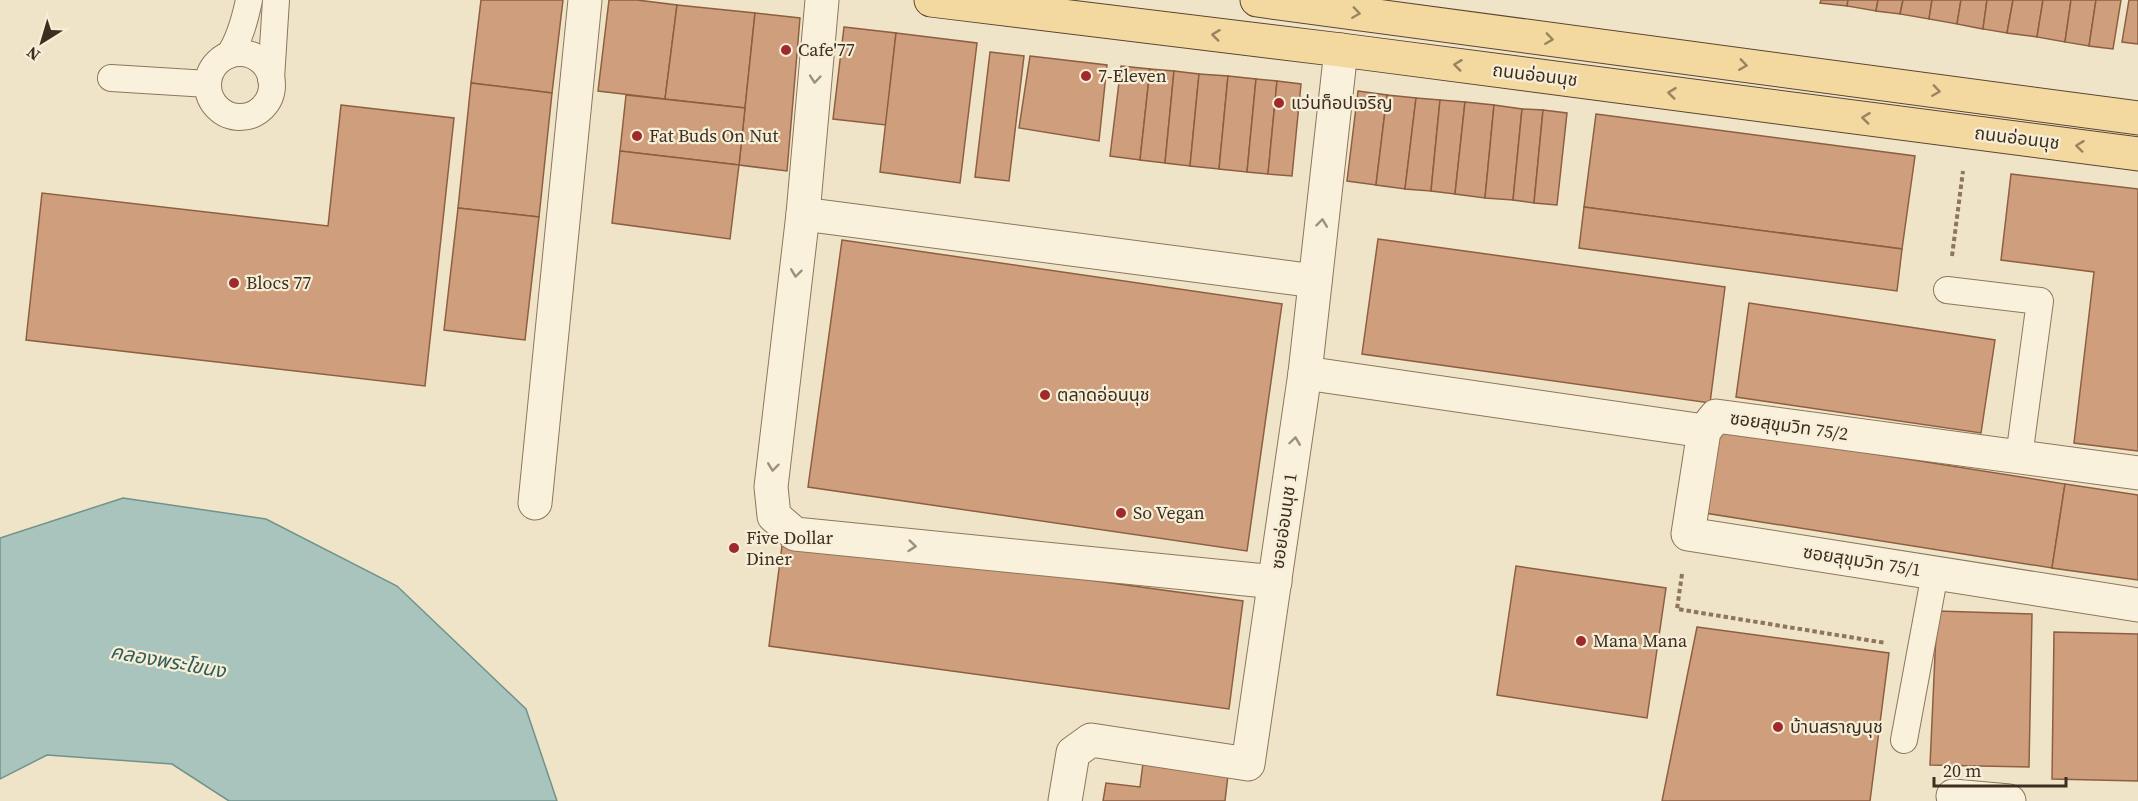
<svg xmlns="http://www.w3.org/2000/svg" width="2138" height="801" font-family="'Source Serif 4','Noto Sans Thai',serif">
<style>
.water{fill:#a9c4bc;stroke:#6f938a;stroke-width:1.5}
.building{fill:#cf9f7d;stroke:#8d5f41;stroke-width:1.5}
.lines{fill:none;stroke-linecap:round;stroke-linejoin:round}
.lane-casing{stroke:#8d765c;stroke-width:28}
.street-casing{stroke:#8d765c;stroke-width:35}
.primary-casing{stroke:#5b4430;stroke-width:35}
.path{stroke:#8d765c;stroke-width:4;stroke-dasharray:4.5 3;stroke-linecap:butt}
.lane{stroke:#faf1dc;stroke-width:26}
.street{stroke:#faf1dc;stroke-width:33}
.primary{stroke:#f3d9a0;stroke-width:33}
.oneway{stroke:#988460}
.oneway2{stroke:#9c907e}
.poi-dot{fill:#9e2a2b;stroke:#f7eed8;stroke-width:2}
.labels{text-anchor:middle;stroke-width:4.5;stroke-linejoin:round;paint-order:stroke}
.poi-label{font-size:18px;fill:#3d2e20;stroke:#f7eed8;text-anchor:start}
.street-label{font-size:18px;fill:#3d2e20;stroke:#f7eed8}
.water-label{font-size:20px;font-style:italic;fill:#2f5d5a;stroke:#f7eed8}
</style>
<rect width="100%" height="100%" fill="#f0e4c8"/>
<!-- water -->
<polygon class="water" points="123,498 266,519 397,586 526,709 557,801 229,801 172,764 47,755 0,779 0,538"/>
<!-- building -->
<g class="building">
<polygon points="481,0 563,0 552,93 471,83"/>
<polygon points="609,0 637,0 677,5 665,99 598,91"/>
<polygon points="1821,0 1848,0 1847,6 1820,3"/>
<polygon points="1848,0 1878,0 1876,11 1847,6"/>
<polygon points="1878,0 1903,0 1900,14 1876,11"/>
<polygon points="1903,0 1932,0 1929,19 1900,14"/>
<polygon points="1932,0 1961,0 1957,24 1929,19"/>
<polygon points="1961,0 1987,0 1983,29 1957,24"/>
<polygon points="1987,0 2013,0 2007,33 1983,29"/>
<polygon points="2013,0 2043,0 2037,37 2007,33"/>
<polygon points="2043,0 2071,0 2065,42 2037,37"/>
<polygon points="2071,0 2096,0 2089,46 2065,42"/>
<polygon points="2096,0 2121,0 2113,49 2089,46"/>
<polygon points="2129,0 2138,0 2138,44 2122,42"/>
<polygon points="677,5 755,13 745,108 665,99"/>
<polygon points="755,13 800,18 787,171 739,165"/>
<polygon points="844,27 896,33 886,125 833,119"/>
<polygon points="896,33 977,43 960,183 880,172"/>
<polygon points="990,52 1024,56 1009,181 975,177"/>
<polygon points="1030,56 1107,65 1099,141 1019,128"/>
<polygon points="1121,66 1150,69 1140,160 1110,156"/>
<polygon points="1150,69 1174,71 1165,163 1140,160"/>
<polygon points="1174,71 1199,74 1190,166 1165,163"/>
<polygon points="1199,74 1228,76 1219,169 1190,166"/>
<polygon points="1228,76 1256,79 1247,172 1219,169"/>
<polygon points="1256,79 1277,81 1268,174 1247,172"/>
<polygon points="1277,81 1301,84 1292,176 1268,174"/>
<polygon points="471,83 552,93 539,217 458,208"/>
<polygon points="1358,91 1387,95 1376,185 1347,181"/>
<polygon points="626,95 745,108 739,165 620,151"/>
<polygon points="1387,95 1416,98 1405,189 1376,185"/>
<polygon points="1416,98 1440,100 1431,191 1405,189"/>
<polygon points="1440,100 1465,102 1455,194 1431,191"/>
<polygon points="1465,102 1494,105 1485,198 1455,194"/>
<polygon points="341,105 454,118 425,386 26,340 42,193 328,226"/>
<polygon points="1494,105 1522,109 1513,200 1485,198"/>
<polygon points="1522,109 1543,110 1534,203 1513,200"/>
<polygon points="1543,110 1567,113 1557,205 1534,203"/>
<polygon points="1596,114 1915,156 1902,249 1584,207"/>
<polygon points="620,151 739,165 730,239 612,223"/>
<polygon points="2011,174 2138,189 2138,451 2074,443 2094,272 2001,260"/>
<polygon points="1584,207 1902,249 1897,291 1579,248"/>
<polygon points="458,208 539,217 525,340 444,330"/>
<polygon points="1378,239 1725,287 1710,403 1362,354"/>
<polygon points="842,240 1282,304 1247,551 808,487"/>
<polygon points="1749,303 1995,340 1981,433 1736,397"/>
<polygon points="1717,429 2065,484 2052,568 1705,513"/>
<polygon points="2065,484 2138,495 2138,580 2052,568"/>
<polygon points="783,538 1243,601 1229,709 769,646"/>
<polygon points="1516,566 1666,588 1647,718 1497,695"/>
<polygon points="1937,611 2032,614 2029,767 1930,765"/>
<polygon points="1697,627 1889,653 1870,801 1662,801"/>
<polygon points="2054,632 2138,634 2138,781 2052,779"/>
<polygon points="1143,763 1228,775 1225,801 1103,801 1106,783 1140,787"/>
</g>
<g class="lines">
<!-- lane casing -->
<g class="lane-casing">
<g id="lane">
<circle cx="240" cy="85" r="32"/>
<path d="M229,55C240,39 245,19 249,0"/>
<polyline points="111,78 208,84"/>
<polyline points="271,79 276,0"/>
<polyline points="1947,290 2040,301 2019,457"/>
<polyline points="1904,740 1935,573"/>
</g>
</g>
<!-- street casing -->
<g class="street-casing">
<g id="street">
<polyline points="822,0 803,214 771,487 774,516 795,534 1275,582"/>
<polyline points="803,214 1315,281"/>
<polyline points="1305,373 1704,431"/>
<polyline points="2138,473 1716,416 1704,431 1688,534 2138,605"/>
<polyline points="535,503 585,0"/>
<polyline points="1953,796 2009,801"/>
<polyline points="1065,801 1073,753 1091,740 1248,764 1305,373 1341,50"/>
</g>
</g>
<!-- primary casing -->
<g class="primary-casing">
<g id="primary">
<polyline points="931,0 1341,50 2138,154"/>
<polyline points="1257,0 2138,118"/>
</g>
</g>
<!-- path -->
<g class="path">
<polyline points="1952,256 1963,171"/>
<polyline points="1682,574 1677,609 1886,643"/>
</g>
<!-- lane -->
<use href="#lane" class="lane"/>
<!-- street -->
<use href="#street" class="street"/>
<!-- primary -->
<use href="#primary" class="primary"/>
</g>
<!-- one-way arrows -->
<defs><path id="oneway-chevron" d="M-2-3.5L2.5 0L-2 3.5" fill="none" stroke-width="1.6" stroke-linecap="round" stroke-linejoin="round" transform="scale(1.5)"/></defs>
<g class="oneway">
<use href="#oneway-chevron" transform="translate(1356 13) rotate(8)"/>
<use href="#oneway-chevron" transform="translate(1216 35) rotate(-173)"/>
<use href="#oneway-chevron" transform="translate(1549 39) rotate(8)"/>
<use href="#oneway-chevron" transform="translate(1458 65) rotate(-173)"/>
<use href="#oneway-chevron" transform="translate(1743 65) rotate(8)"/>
<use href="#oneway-chevron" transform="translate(1936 91) rotate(8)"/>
<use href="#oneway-chevron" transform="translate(1672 93) rotate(-173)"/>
<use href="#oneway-chevron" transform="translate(1866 118) rotate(-173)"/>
<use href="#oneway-chevron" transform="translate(2080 146) rotate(-173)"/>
</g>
<g class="oneway2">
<use href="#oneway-chevron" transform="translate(815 79) rotate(95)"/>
<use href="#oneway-chevron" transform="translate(1322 223) rotate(-83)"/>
<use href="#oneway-chevron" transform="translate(796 273) rotate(97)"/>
<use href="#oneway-chevron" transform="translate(1295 441) rotate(-82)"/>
<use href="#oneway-chevron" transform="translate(773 467) rotate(97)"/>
<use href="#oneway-chevron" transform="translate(912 546) rotate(6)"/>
</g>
<!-- markers -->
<g class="poi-dot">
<circle cx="786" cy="50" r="6"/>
<circle cx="1086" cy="76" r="6"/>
<circle cx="1279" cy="103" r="6"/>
<circle cx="637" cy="136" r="6"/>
<circle cx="234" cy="283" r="6"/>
<circle cx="1045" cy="395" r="6"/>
<circle cx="1121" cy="513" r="6"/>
<circle cx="734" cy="548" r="6"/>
<circle cx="1581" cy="641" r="6"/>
<circle cx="1778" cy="727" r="6"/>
</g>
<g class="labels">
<!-- poi labels -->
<g class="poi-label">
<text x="798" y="56">Cafe'77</text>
<text x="1098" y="82">7-Eleven</text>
<text x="1291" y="109">แว่นท็อปเจริญ</text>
<text x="649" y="142">Fat Buds On Nut</text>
<text x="246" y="289">Blocs 77</text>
<text x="1057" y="401">ตลาดอ่อนนุช</text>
<text x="1133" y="519">So Vegan</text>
<text x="746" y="544">Five Dollar<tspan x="746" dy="21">Diner</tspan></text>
<text x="1593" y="647">Mana Mana</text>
<text x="1790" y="733">บ้านสราญนุช</text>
</g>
<!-- street labels -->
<g class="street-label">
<text transform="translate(1535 75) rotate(7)" y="6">ถนนอ่อนนุช</text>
<text transform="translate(2017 138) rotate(7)" y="6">ถนนอ่อนนุช</text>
<text transform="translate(1789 426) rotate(8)" y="6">ซอยสุขุมวิท 75/2</text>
<text transform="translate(1284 521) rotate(-82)" y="6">ซอยอ่อนนุช 1</text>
<text transform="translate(1862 561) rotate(9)" y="6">ซอยสุขุมวิท 75/1</text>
</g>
<!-- water labels -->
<g class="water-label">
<text transform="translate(168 661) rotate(10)" y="7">คลองพระโขนง</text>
</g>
</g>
<!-- north arrow -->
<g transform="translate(42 42) rotate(217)" stroke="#f7eed8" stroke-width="4.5" paint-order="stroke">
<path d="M0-4.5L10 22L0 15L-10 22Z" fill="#3d2e20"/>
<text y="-9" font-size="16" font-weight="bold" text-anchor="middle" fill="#3d2e20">N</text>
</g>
<!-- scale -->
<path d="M1934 777v9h132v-9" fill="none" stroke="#3d2e20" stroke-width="3"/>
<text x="1943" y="777" font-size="18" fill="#3d2e20" stroke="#f7eed8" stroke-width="4.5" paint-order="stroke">20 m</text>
</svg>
